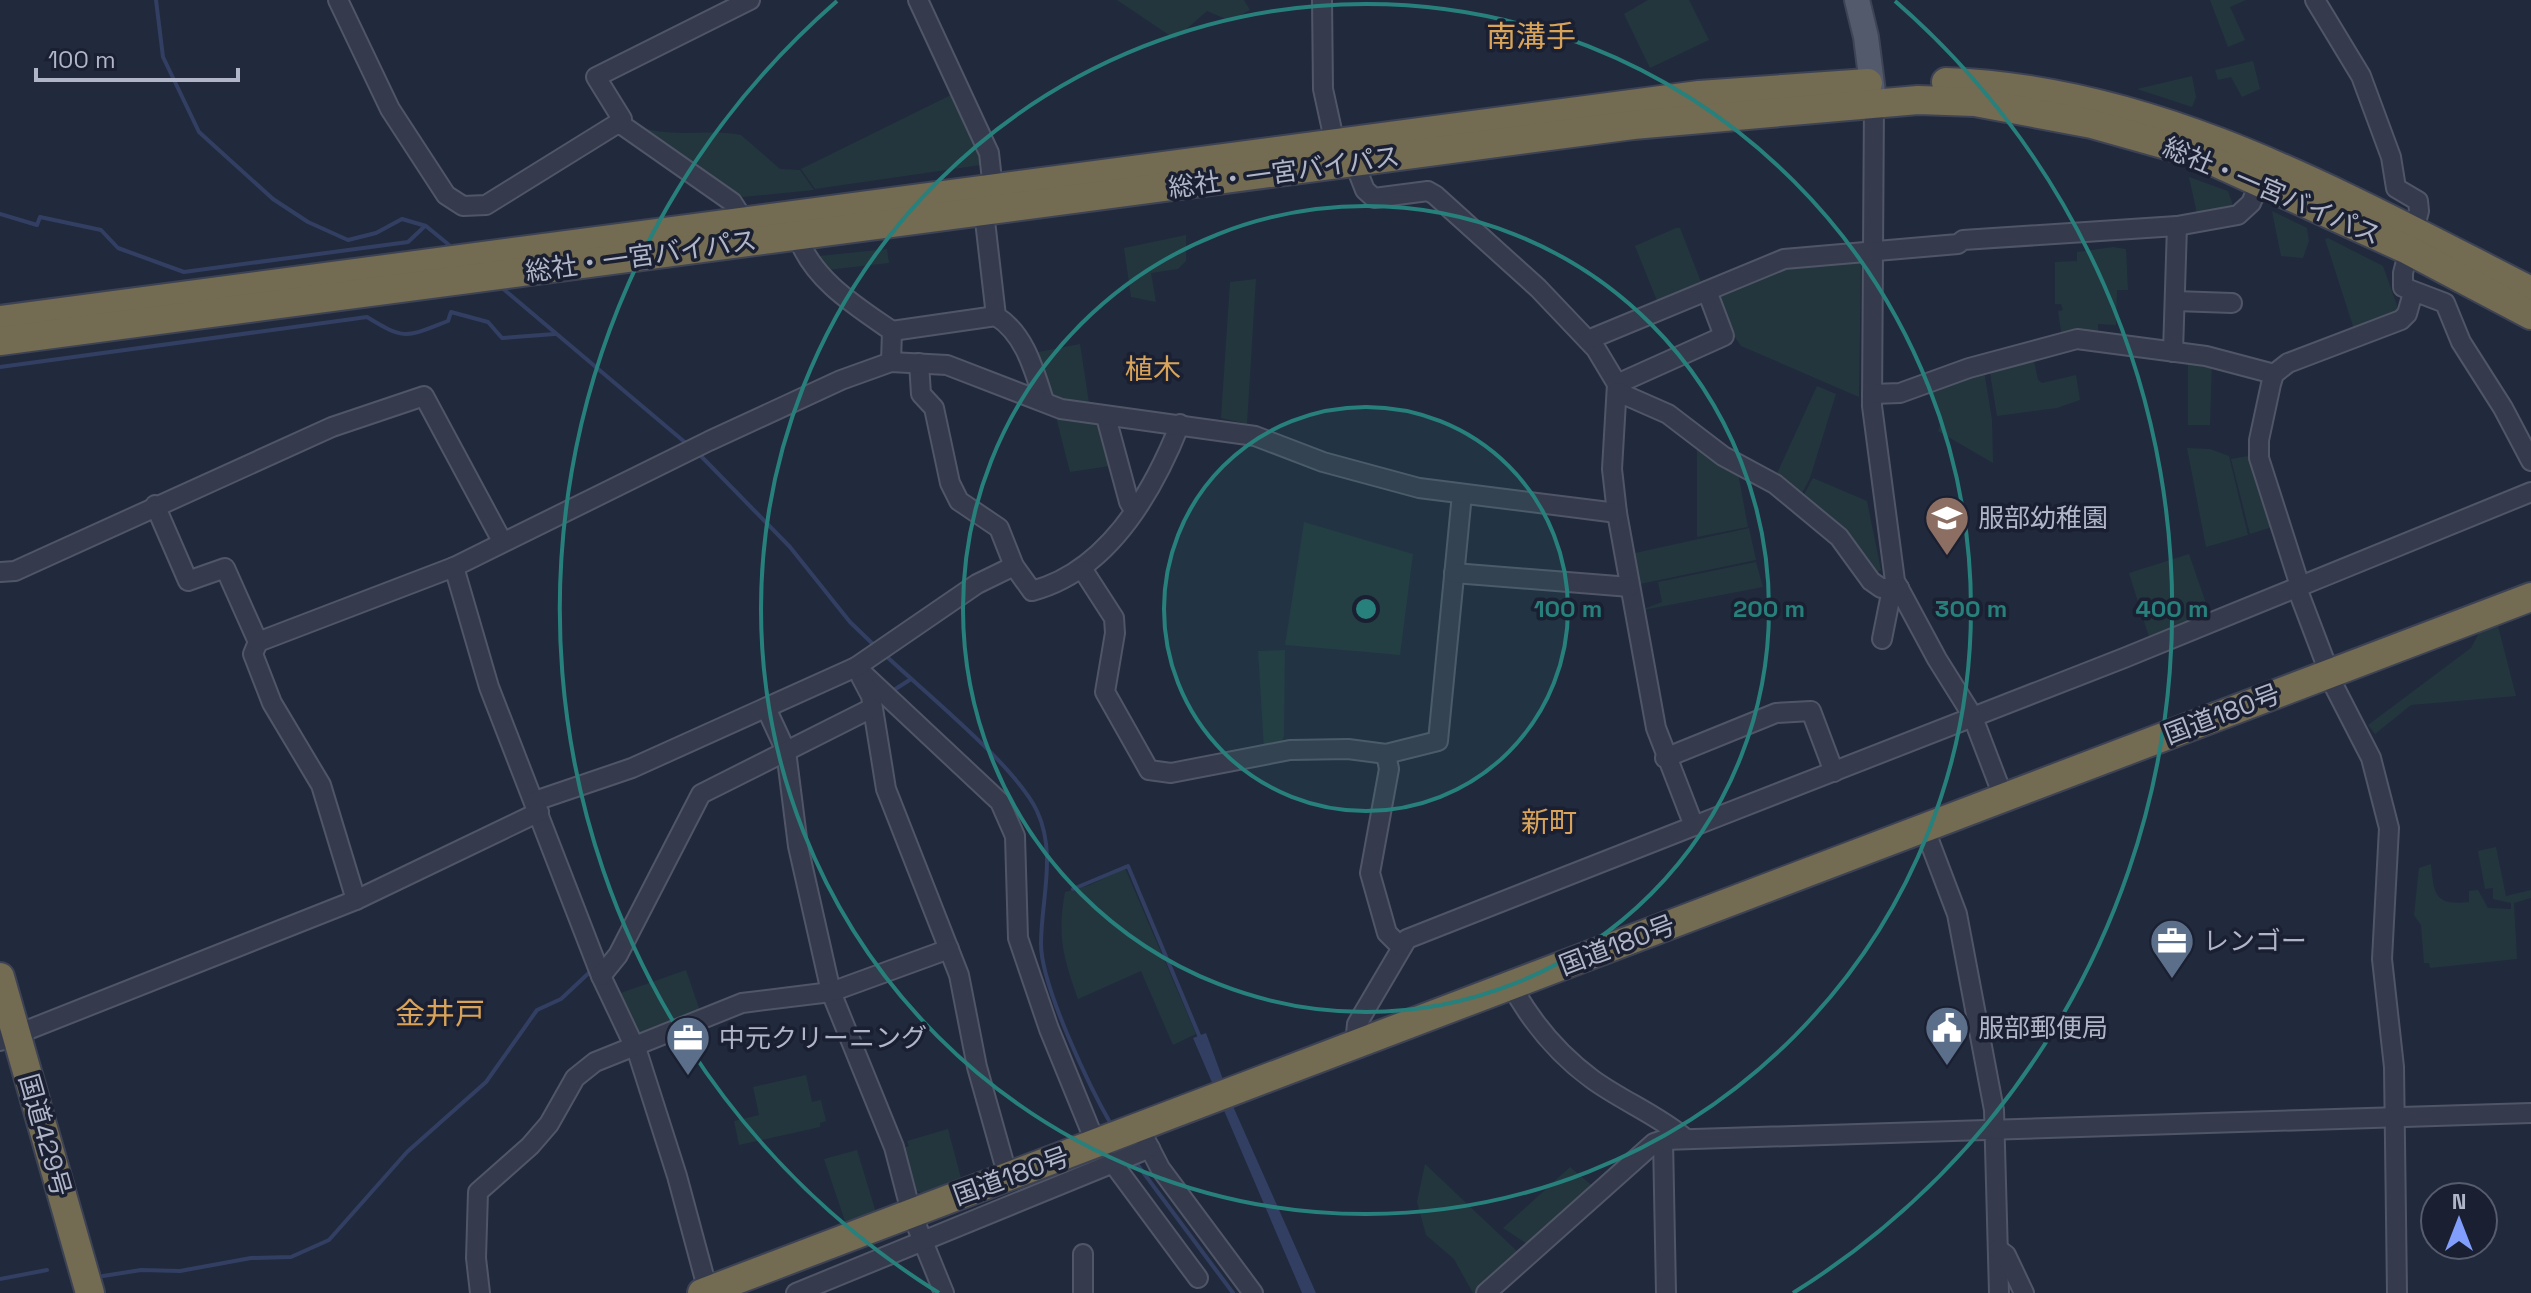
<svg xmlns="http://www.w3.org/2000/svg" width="2531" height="1293" font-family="'Space Grotesk','Noto Sans JP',sans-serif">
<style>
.green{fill:#23363d}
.water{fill:#323f62}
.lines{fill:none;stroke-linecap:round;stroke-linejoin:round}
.stream{stroke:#323f62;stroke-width:4}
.minor-casing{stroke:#505667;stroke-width:22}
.major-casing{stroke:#3e4455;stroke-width:28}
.highway-casing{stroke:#3d4354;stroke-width:32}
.minor{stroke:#353b4c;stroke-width:18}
.major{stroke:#535a6c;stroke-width:24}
.highway{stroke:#736b52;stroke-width:28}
.ring{fill:none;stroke:#27807c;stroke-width:4}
.labels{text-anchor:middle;stroke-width:7;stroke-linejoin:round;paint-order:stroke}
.street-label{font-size:26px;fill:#b0b6c8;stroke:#1a2031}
.poi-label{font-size:26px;fill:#b0b6c8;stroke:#1a2031;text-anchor:start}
.neighbourhood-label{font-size:28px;fill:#d9a45a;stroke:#1a2031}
.quarter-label{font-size:30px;fill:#d9a45a;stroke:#1a2031}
.centre{fill:#27807c;stroke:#1a2031;stroke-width:4}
.ring-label{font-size:24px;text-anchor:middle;font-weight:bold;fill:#27807c;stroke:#1a2031;stroke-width:7;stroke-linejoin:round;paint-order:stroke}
</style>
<rect width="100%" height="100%" fill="#21293c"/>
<!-- green -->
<g class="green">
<polygon points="1117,0 1244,0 1250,10 1230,21 1207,11 1175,39"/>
<polygon points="1648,0 1689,0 1709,40 1650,68 1624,14"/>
<polygon points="2210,0 2246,0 2230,7 2245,40 2228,47"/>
<polygon points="2253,61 2260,89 2242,97 2231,77 2218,80 2215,70"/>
<polygon points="2192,76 2196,97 2192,107 2137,89"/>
<polygon points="953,94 979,150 981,165 815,189 801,169"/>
<path d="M633,124C669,140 705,128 741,135L780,169L800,170L814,190L743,197Z"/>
<polygon points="2189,177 2228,191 2235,211 2198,218"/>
<polygon points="2272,211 2307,228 2309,241 2303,258 2281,256"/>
<polygon points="1676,228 1680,228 1701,282 1697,283 1698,288 1658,303 1635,246"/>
<polygon points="1186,235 1186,261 1178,269 1151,273 1156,302 1131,297 1124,248"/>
<polygon points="2328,238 2383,266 2399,311 2396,315 2354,329 2325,239"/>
<polygon points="2113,247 2126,249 2128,290 2117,290 2116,325 2098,324 2098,336 2062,337 2058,311 2063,310 2061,304 2055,304 2055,262 2077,261 2077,252"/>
<polygon points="887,249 889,263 827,270 826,265 819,265 819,256"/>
<polygon points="1861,260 1859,397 1741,346 1727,326 1714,293 1790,264"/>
<polygon points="1256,279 1247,424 1221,418 1230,282"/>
<polygon points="1080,344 1089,403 1086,407 1047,395 1033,353"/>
<polygon points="2033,356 2038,380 2042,383 2076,375 2080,400 2057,408 1997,416 1989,367"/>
<polygon points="2188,360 2212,362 2210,425 2188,425"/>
<polygon points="1984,370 1992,420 1993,463 1938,431 1942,420 1930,388"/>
<polygon points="1817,386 1836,394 1810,478 1799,499 1774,480"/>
<polygon points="1055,413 1104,421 1116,465 1070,472"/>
<polygon points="1697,437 1737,468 1748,527 1697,537"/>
<polygon points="2187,448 2210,449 2229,456 2248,535 2206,547"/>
<polygon points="2248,456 2255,460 2275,526 2250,534 2231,459"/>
<polygon points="1813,478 1867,501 1881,570 1871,575 1801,500"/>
<polygon points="1304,522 1413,554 1400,655 1285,645"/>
<polygon points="1749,528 1756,560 1635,585 1631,558 1635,558 1635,553"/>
<polygon points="2189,554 2210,615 2149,637 2129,573"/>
<polygon points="1756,562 1763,587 1638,611 1662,602 1658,582"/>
<polygon points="2497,622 2516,696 2411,705 2375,734 2368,725 2471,648 2482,627"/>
<polygon points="1285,650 1284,736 1280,745 1264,749 1258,651"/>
<path d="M2496,847L2506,896L2531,890V898L2514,903L2517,959L2430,968L2429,963H2424L2421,925L2414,915L2419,868L2431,864C2434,894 2434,906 2469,902V891L2478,890L2488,908L2511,909V903L2493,899V888L2485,889L2478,851Z"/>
<path d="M1125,868L1196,1034L1173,1045L1141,971L1078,999C1063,957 1057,936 1065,892L1090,885Z"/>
<polygon points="686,970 701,1014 634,1039 615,995"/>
<polygon points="806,1075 812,1102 821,1100 826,1121 820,1123 820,1127 739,1145 734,1121 759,1115 753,1087"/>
<polygon points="948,1129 962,1182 926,1195 915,1190 903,1148 909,1146 907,1141"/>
<polygon points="857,1150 877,1216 847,1227 824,1159"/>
<polygon points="1425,1164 1521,1255 1478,1293 1473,1293 1454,1259 1426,1235 1417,1202"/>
<polygon points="1570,1167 1595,1188 1530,1246 1503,1228"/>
</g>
<!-- water -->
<polygon class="water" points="1206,1033 1232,1104 1316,1293 1302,1293 1193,1038"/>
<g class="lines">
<!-- stream -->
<g class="stream">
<polyline points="156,0 163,57 199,132 273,199 308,222 348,240 376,233 402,219 426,226 454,249"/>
<polyline points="0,214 37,225 40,217 101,230 118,248 184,272 408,242 425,226"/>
<polyline points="501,287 687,444"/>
<path d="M0,367L367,317C406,341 406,337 448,321L451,312L488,322L502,338L555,334"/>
<polyline points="697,452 790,547 850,622 877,648"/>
<path d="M884,654C923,691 1016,766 1037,811C1057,854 1041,900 1041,944C1041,986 1090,1088 1112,1126"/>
<polyline points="894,690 911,679"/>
<polyline points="666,843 690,798"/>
<polyline points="1073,889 1128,866 1201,1040"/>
<polyline points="1134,1160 1233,1293"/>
<polyline points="103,1276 141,1270 180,1271 251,1258 291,1257 329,1240 407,1152 486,1082 537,1010 561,999 592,970"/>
<polyline points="0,1279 47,1270"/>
</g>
<!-- minor casing -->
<g class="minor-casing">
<g id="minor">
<polyline points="338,0 390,109 446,195 463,206 486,205 615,125 622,125"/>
<path d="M918,0L989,153L993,189L984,212L996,316C1025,334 1034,370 1044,401"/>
<polyline points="1322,0 1323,89 1335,144 1354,162 1365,190 1374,198 1428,191 1435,195 1538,288 1596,349 1617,384 1612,469 1617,513 1656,728 1694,826 1407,939 1357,1024 1355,1044"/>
<polyline points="2315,0 2361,76 2391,157 2396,188 2418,201 2419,211 2403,273 2403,287 2445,303 2461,342 2503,408 2531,461"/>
<polyline points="1874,101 1872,406 1895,581 1937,659 1972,715 2003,796"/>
<polyline points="745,222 732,202 622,125 622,119 596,77 750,0"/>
<path d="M797,235C812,279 854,305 892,331L891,362"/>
<polyline points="2175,301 2232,303"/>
<polyline points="892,331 996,316"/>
<polyline points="1588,340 1784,259 1958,244 1963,240 2177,226 2238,215 2251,203 2261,180"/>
<polyline points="2173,352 2177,226"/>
<path d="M919,363L921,394L934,408L950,483L959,501L999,528L1014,566L1032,591C1108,571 1153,492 1180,424"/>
<polyline points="1617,384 1724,336 1707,291"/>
<polyline points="1618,392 1668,414 1723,456 1775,484 1839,537 1871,581 1881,588 1899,588"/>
<polyline points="1872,394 1900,393 1969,368 2077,339 2206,356 2274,374"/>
<polyline points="1106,417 1129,502 1134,510"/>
<polyline points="155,505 188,581 225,568 258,642 253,654 272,703 321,785 356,900"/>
<polyline points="454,567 489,687 601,976 638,1054 677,1176 708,1291"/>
<polyline points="1083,570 1114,618 1115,633 1105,692 1149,770 1171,773 1290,750 1348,749 1386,754 1438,741 1462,494"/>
<polyline points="0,572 15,571 332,427 424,396 502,541"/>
<polyline points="1454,573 1630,587"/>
<polyline points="2300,586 2259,458 2259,440 2271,384 2274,374 2288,363 2401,320 2407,314 2413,293"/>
<polyline points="2297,588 2335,688 2371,758 2389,828 2382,959 2394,1067 2397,1293"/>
<polyline points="1882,639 1890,599 1899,588"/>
<polyline points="258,642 454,567 709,441 841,380 891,362 947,365 1061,409 1255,436 1323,462 1419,488 1617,513"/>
<polyline points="856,667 1000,802 1015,836 1018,938 1049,1029 1096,1144"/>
<polyline points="861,677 871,696 886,789 959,975 977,1067 1008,1177"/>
<polyline points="766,708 786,751 798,846 831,992 894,1147 911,1212 944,1293"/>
<polyline points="1386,754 1389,769 1370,873 1387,933 1401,947"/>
<polyline points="1665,758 1776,713 1811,711 1834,772"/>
<polyline points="535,801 632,768 856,667 977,584 1014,566"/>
<polyline points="1694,826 2124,658 2531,492"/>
<polyline points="1924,827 1957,914 1994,1110 1999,1293"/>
<polyline points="601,976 618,955 701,794 872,708"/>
<path d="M1511,985C1531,1021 1558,1054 1592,1079C1622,1101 1658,1115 1686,1139"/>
<polyline points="0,1041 356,900 539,812"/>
<polyline points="1144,1137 1160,1168 1253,1293"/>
<polyline points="1663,1140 1666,1293"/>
<polyline points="1112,1162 1198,1278"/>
<polyline points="1998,1249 2006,1255 2024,1293"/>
<polyline points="480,1293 476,1258 478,1192 530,1146 549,1124 575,1078 595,1062 742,1003 831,992 949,949"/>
<polyline points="796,1293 1150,1148"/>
<polyline points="1083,1293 1083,1254"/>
<polyline points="1486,1293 1654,1143 1663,1140 2531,1113"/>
</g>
</g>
<!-- major casing -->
<g class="major-casing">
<polyline id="major" points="1857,0 1866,37 1874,100"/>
</g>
<!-- highway casing -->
<g class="highway-casing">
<g id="highway">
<path d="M1946,82C2158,89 2346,197 2531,291"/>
<polyline points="0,320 1699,95 1868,83"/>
<polyline points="0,341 1633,125 1918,100 1975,102 2092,124 2195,153 2408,250 2531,315"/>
<polyline points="0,977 90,1293"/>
<polyline points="702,1293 2531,597"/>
</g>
</g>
<!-- minor -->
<use href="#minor" class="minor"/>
<!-- major -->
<use href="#major" class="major"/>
<!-- highway -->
<use href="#highway" class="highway"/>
</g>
<!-- distance rings -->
<circle cx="1366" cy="609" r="202" fill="#27807c" fill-opacity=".12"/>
<g class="ring">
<circle cx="1366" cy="609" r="202"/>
<circle cx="1366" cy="609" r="403"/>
<circle cx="1366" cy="609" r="605"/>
<path d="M939 1293A806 806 0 0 1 837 1M1895 1A806 806 0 0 1 1793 1293"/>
</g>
<!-- icons -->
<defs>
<g id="school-pin" transform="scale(2.3)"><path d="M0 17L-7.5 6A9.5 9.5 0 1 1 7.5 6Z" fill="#8d6e63" stroke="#1a2031"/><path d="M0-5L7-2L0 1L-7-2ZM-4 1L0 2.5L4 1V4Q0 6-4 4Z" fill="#fff"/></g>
<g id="office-pin" transform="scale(2.3)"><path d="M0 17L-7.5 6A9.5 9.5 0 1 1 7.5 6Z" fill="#5c6f8a" stroke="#1a2031"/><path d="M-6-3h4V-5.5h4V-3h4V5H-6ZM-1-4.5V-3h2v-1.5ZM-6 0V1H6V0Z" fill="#fff"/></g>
<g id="civic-pin" transform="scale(2.3)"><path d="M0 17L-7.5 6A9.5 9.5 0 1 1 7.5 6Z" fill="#5c6f8a" stroke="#1a2031"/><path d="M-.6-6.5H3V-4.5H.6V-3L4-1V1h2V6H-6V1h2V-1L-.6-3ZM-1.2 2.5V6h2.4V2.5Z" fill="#fff"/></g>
</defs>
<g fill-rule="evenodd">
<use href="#school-pin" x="1947" y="518"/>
<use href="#office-pin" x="2172" y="941"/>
<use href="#civic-pin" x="1947" y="1028"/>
<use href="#office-pin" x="688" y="1038"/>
</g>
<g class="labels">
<!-- street labels -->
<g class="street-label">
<text transform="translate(1284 172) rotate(-8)" y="9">総社・一宮バイパス</text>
<text transform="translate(2272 191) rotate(23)" y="9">総社・一宮バイパス</text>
<text transform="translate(641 256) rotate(-8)" y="9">総社・一宮バイパス</text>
<text transform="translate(2222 714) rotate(-21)" y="9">国道180号</text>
<text transform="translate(1617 945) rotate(-21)" y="9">国道180号</text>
<text transform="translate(45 1135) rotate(74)" y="9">国道429号</text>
<text transform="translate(1011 1176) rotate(-20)" y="9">国道180号</text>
</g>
<!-- poi labels -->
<g class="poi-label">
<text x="1978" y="527">服部幼稚園</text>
<text x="2203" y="950">レンゴー</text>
<text x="1978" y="1037">服部郵便局</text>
<text x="719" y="1047">中元クリーニング</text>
</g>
<!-- neighbourhood labels -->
<g class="neighbourhood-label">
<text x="1153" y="379">植木</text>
<text x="1549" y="832">新町</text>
</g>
<!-- quarter labels -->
<g class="quarter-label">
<text x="1531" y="47">南溝手</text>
<text x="440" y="1024">金井戸</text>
</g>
</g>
<circle cx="1366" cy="609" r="12" class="centre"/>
<g class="ring-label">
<text x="1568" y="617">100 m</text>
<text x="1769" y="617">200 m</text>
<text x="1971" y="617">300 m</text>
<text x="2172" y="617">400 m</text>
</g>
<!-- north arrow -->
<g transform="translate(2459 1221)"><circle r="38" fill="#1a2031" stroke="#565c6d" stroke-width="2"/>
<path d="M0-6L14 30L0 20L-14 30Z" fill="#819efd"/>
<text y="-12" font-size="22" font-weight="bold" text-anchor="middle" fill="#b0b6c8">N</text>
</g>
<!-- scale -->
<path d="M36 68v12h202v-12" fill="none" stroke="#b0b6c8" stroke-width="4"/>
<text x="48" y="68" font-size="24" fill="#b0b6c8" stroke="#1a2031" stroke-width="6" paint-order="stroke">100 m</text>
</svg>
